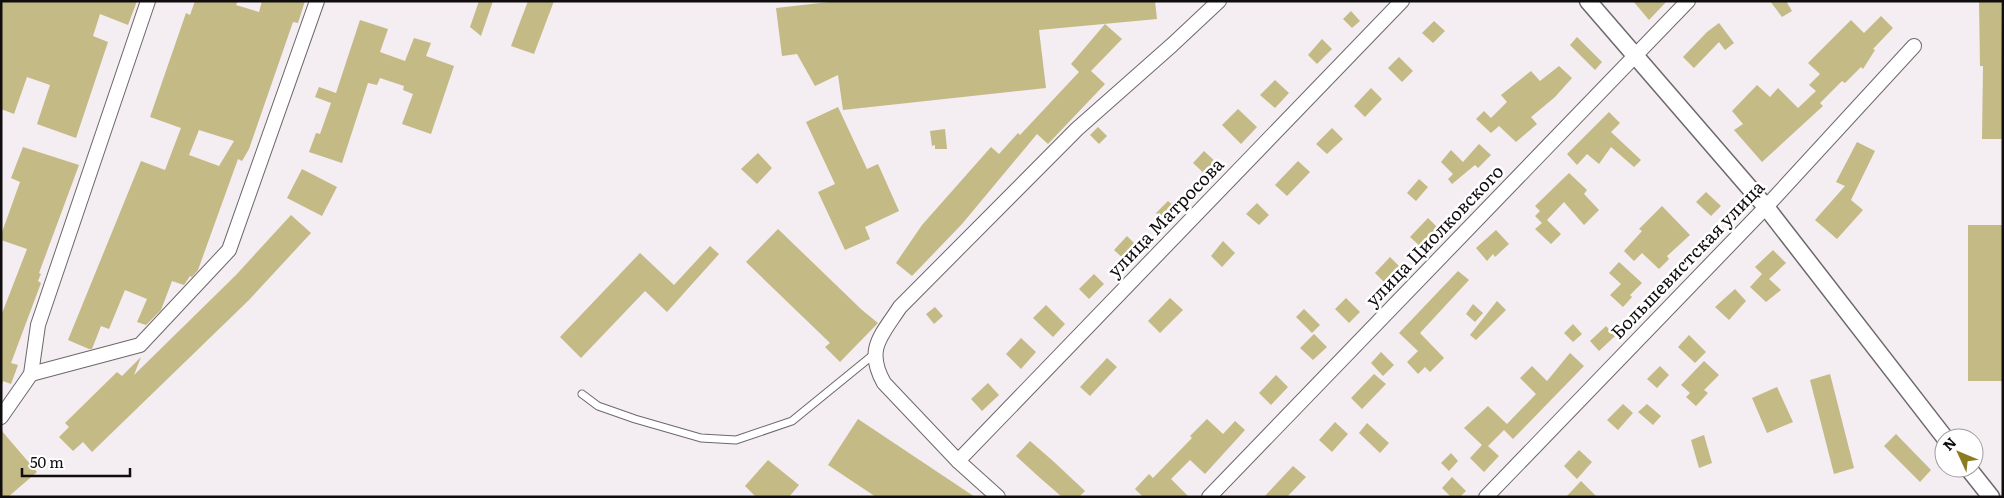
<svg xmlns="http://www.w3.org/2000/svg" width="2004" height="498" font-family="Literata,serif">
<style>
.building{fill:#c4ba85;fill-rule:evenodd}
.lines{fill:none;stroke-linecap:round;stroke-linejoin:round}
.service-casing{stroke:#6d686b;stroke-width:9}
.minor-casing{stroke:#6d686b;stroke-width:16}
.tertiary-casing{stroke:#6d686b;stroke-width:19}
.service{stroke:#fff;stroke-width:7}
.minor{stroke:#fff;stroke-width:14}
.tertiary{stroke:#fff;stroke-width:16}
.labels{text-anchor:middle;stroke-width:5;stroke-linejoin:round;paint-order:stroke}
.street-label{font-size:18px;fill:#0f0d0e;stroke:#fff}
</style>
<rect width="100%" height="100%" fill="#f4edf2"/>
<!-- building -->
<g class="building">
<polygon points="1,1 137,1 128,25 100,14 93,36 108,42 76,138 37,124 50,85 27,77 14,114 1,109"/>
<path d="M195,1H238L236,5L259,12L262,1H305L298,23L293,22L249,149L242,161L238,159L198,270L192,277L190,276L184,285L172,281L161,310L146,325L137,322L147,299L125,290L109,329L101,326L92,349H89L68,340L141,161L165,170L181,128L150,117L186,13L190,15ZM199,130L234,141L219,166L189,155Z"/>
<polygon points="479,1 493,1 481,36 470,27"/>
<polygon points="528,1 554,1 534,54 511,46"/>
<polygon points="838,1 1155,1 1157,19 1039,30 1046,88 843,110 838,75 815,86 797,54 782,56 776,8"/>
<polygon points="1633,1 1667,1 1649,20"/>
<polygon points="1770,1 1786,1 1792,11 1782,17"/>
<polygon points="1979,1 2001,1 2003,139 1982,139 1983,66 1980,66"/>
<polygon points="1351,11 1360,21 1352,28 1343,19"/>
<polygon points="1881,16 1893,28 1873,49 1875,50 1863,69 1861,67 1845,83 1842,81 1820,103 1823,106 1762,162 1734,130 1743,124 1732,111 1757,85 1770,97 1778,88 1798,108 1816,91 1809,85 1820,74 1808,63 1851,20 1864,33"/>
<polygon points="360,20 388,29 380,52 405,61 414,38 431,43 426,56 454,66 431,134 402,124 413,94 403,90 404,86 380,78 377,85 368,83 342,163 309,152 316,133 320,134 331,103 315,97 319,87 336,93"/>
<polygon points="1434,21 1445,31 1433,43 1422,33"/>
<polygon points="1719,23 1734,43 1725,50 1719,42 1694,68 1683,57 1707,32"/>
<polygon points="1105,24 1122,39 1091,71 1105,84 1048,144 1037,134 962,224 912,276 896,263 922,225 991,147 999,154 1018,133 1020,135 1079,72 1071,64"/>
<polygon points="1577,37 1602,62 1595,70 1570,45"/>
<polygon points="1322,39 1332,49 1317,64 1308,55"/>
<polygon points="1399,57 1413,71 1402,82 1388,68"/>
<polygon points="1559,66 1572,78 1555,97 1531,117 1537,124 1516,142 1499,126 1491,133 1476,119 1484,111 1491,118 1507,102 1501,95 1531,71 1540,81"/>
<polygon points="1275,80 1289,93 1275,108 1260,95"/>
<polygon points="1371,88 1382,99 1365,117 1354,106"/>
<polygon points="838,107 867,169 878,164 899,211 865,227 870,239 845,250 818,192 835,184 806,122"/>
<polygon points="1238,109 1257,127 1241,144 1222,125"/>
<polygon points="1609,112 1620,123 1611,132 1641,160 1634,167 1611,147 1599,164 1587,154 1577,165 1567,154"/>
<polygon points="1098,127 1107,136 1099,144 1090,135"/>
<polygon points="1332,128 1343,139 1327,154 1316,144"/>
<polygon points="945,129 947,149 935,149 935,145 932,146 930,131"/>
<polygon points="1857,142 1875,151 1851,200 1863,210 1837,239 1815,220 1845,186 1836,182"/>
<polygon points="1479,144 1491,155 1478,168 1475,165 1452,184 1448,179 1453,174 1441,162 1451,150 1463,162"/>
<polygon points="23,147 79,165 39,273 41,274 38,281 41,283 11,363 18,365 11,384 3,381 2,385 1,316 27,249 1,240 1,235 20,182 11,178"/>
<polygon points="1204,151 1219,165 1208,177 1193,163"/>
<polygon points="758,153 772,168 757,184 741,169"/>
<polygon points="1298,161 1310,172 1287,196 1275,185"/>
<polygon points="302,169 337,187 322,216 287,198"/>
<polygon points="1569,173 1587,190 1584,194 1599,210 1584,225 1564,202 1547,220 1561,234 1551,244 1535,229 1542,223 1535,216 1540,211 1535,206"/>
<polygon points="1419,179 1428,187 1416,201 1407,193"/>
<polygon points="1706,192 1721,206 1711,216 1696,202"/>
<polygon points="1168,201 1177,209 1165,222 1156,213"/>
<polygon points="1257,203 1269,215 1259,225 1246,214"/>
<polygon points="1662,206 1690,235 1667,256 1669,259 1659,269 1642,253 1634,261 1624,251 1642,231 1639,229"/>
<polygon points="291,215 311,233 249,300 92,452 83,442 73,451 59,437 69,427 65,423 117,372 122,376 141,357 134,375 236,275"/>
<polygon points="1428,218 1440,230 1422,248 1410,237"/>
<rect x="1968" y="225" width="35" height="156"/>
<polygon points="778,229 862,310 878,323 840,362 825,347 830,343 746,262"/>
<polygon points="1496,230 1509,244 1495,257 1493,254 1487,261 1476,248"/>
<polygon points="1127,236 1139,248 1126,261 1114,250"/>
<polygon points="1223,241 1235,253 1222,267 1211,256"/>
<polygon points="710,246 719,254 667,312 645,291 581,358 560,337 640,253 674,285"/>
<polygon points="1773,250 1786,263 1769,279 1781,290 1766,302 1750,287 1762,274 1755,267"/>
<polygon points="1390,257 1402,269 1387,285 1375,273"/>
<polygon points="1619,262 1642,283 1630,295 1632,297 1623,307 1610,295 1621,284 1609,273"/>
<polygon points="1458,271 1469,280 1420,333 1444,358 1430,372 1425,367 1418,374 1407,362 1418,351 1399,333"/>
<polygon points="1094,274 1104,284 1089,299 1079,289"/>
<polygon points="1735,289 1746,301 1729,320 1715,307"/>
<polygon points="1170,298 1183,310 1160,333 1148,321"/>
<polygon points="1346,298 1360,312 1349,323 1335,309"/>
<polygon points="1497,301 1506,310 1476,340 1470,335"/>
<polygon points="1473,304 1483,313 1475,322 1466,314"/>
<polygon points="1046,305 1065,324 1053,337 1033,318"/>
<polygon points="935,307 943,316 934,324 926,314"/>
<polygon points="1304,309 1320,325 1312,333 1296,317"/>
<polygon points="1573,324 1582,334 1573,342 1564,333"/>
<polygon points="1606,326 1615,336 1599,351 1590,341"/>
<polygon points="1314,334 1327,347 1313,360 1300,348"/>
<polygon points="1689,335 1706,352 1695,363 1678,347"/>
<polygon points="1021,338 1036,352 1021,369 1006,354"/>
<polygon points="1381,352 1394,365 1383,376 1371,363"/>
<polygon points="1570,353 1584,366 1513,439 1504,430 1488,446 1499,456 1484,472 1470,458 1482,445 1464,428 1488,406 1507,424 1536,394 1520,378 1532,366 1547,381"/>
<polygon points="1107,358 1117,367 1090,396 1080,387"/>
<polygon points="1704,361 1719,375 1704,390 1708,393 1696,406 1686,397 1690,393 1681,385"/>
<polygon points="1660,366 1669,375 1657,388 1647,379"/>
<polygon points="1374,374 1386,384 1362,409 1351,398"/>
<polygon points="1830,374 1854,468 1834,474 1810,380"/>
<polygon points="1276,375 1288,387 1271,405 1259,393"/>
<polygon points="988,383 999,395 982,411 971,399"/>
<polygon points="1777,387 1793,422 1767,433 1752,398"/>
<polygon points="1623,404 1633,413 1618,430 1607,420"/>
<polygon points="1647,404 1661,416 1653,425 1638,412"/>
<polygon points="858,419 975,497 876,497 828,465"/>
<polygon points="1207,419 1223,434 1235,421 1245,430 1205,474 1190,460 1171,479 1189,497 1143,497 1135,489 1149,474 1153,478 1192,438 1190,436"/>
<polygon points="1335,422 1348,434 1332,452 1319,440"/>
<polygon points="1367,423 1389,443 1380,453 1359,433"/>
<polygon points="1,430 37,472 8,497 1,497"/>
<polygon points="1896,434 1931,470 1920,482 1884,446"/>
<polygon points="1704,435 1712,463 1699,468 1691,440"/>
<polygon points="1030,441 1053,461 1085,491 1079,497 1062,497 1039,477 1016,456"/>
<polygon points="1579,450 1592,462 1577,479 1564,466"/>
<polygon points="1451,453 1458,461 1449,471 1441,463"/>
<polygon points="768,460 799,485 789,497 756,497 745,486"/>
<polygon points="1293,466 1306,477 1287,497 1264,497"/>
<polygon points="1452,477 1466,491 1460,497 1451,497 1442,488"/>
<polygon points="1581,481 1597,497 1566,497"/>
</g>
<g class="lines">
<!-- service casing -->
<g class="service-casing">
<polyline id="service" points="582,394 598,406 635,419 701,438 736,440 792,421 873,355"/>
</g>
<!-- minor casing -->
<g class="minor-casing">
<g id="minor">
<polyline points="31,374 140,345 229,250 317,1"/>
<polyline points="1,417 31,374 38,325 148,1"/>
<polyline points="958,461 1402,1"/>
<path d="M998,497L958,461L884,383C865,349 881,336 900,307L1077,129L1172,45L1219,1"/>
<polyline points="1209,497 1688,1"/>
<polyline points="1486,497 1766,207 1914,46"/>
</g>
</g>
<!-- tertiary casing -->
<g class="tertiary-casing">
<g id="tertiary">
<polyline points="1588,1 1766,207 1945,438"/>
<polyline points="1968,468 1991,497"/>
</g>
</g>
<!-- service -->
<use href="#service" class="service"/>
<!-- minor -->
<use href="#minor" class="minor"/>
<!-- tertiary -->
<use href="#tertiary" class="tertiary"/>
</g>
<g class="labels">
<!-- street labels -->
<g class="street-label">
<text transform="translate(1166 218) rotate(-46)" y="6">улица Матросова</text>
<text transform="translate(1435 236) rotate(-46)" y="6">улица Циолковского</text>
<text transform="translate(1688 260) rotate(-46)" y="6">Большевистская улица</text>
</g>
</g>
<!-- border -->
<rect width="2004" height="498" fill="none" stroke="#0f0d0e" stroke-width="5"/>
<!-- north arrow -->
<g transform="translate(1959 453) rotate(314)"><circle r="24" fill="#ffffff" stroke="#9f9e9f"/>
<path d="M0-4L9 19L0 12L-9 19Z" fill="#8b7b21"/>
<text y="-8" font-size="14" font-weight="bold" text-anchor="middle" fill="#0f0d0e">N</text>
</g>
<!-- scale -->
<path d="M22 468v8h108v-8" fill="none" stroke="#0f0d0e" stroke-width="2.5"/>
<text x="30" y="468" font-size="15" fill="#0f0d0e" stroke="#ffffff" stroke-width="4" paint-order="stroke">50 m</text>
</svg>
